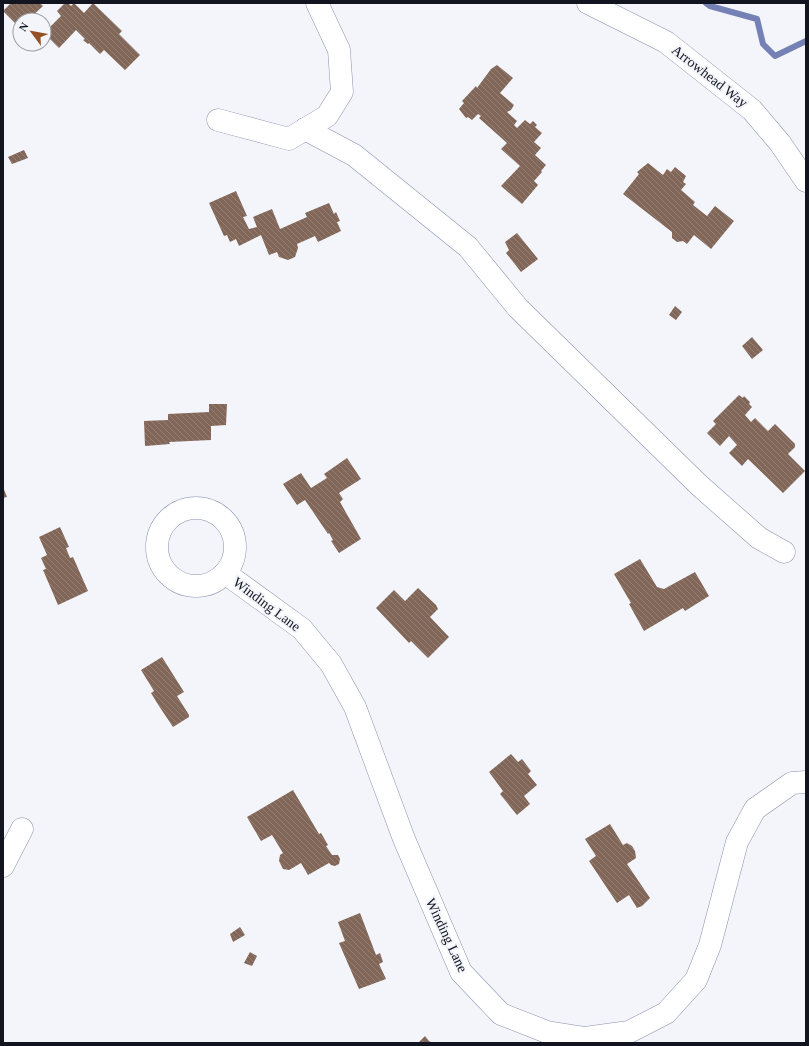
<svg xmlns="http://www.w3.org/2000/svg" width="809" height="1046" font-family="'Times New Roman',serif">
<style>
.lines{fill:none;stroke-linecap:round;stroke-linejoin:round}
.stream{stroke:#7581b4;stroke-width:6}
.building{fill:url(#building-back-hatch)}
.minor-casing{stroke:#8a91ae;stroke-width:23}
.minor{stroke:#fff;stroke-width:22}
.labels{text-anchor:middle;stroke-width:4;stroke-linejoin:round;paint-order:stroke}
.street-label{font-size:14px;fill:#12151f;stroke:#f3f5fb}
</style>
<defs>
<pattern id="building-back-hatch" width="6" height="6" patternUnits="userSpaceOnUse"><rect width="6" height="6" fill="#826657"/><path d="M-1 5l2 2M0 0l6 6M5-1l2 2" fill="none" stroke="#927f75"/></pattern>
</defs>
<rect width="100%" height="100%" fill="#f3f5fb"/>
<g class="lines">
<!-- stream -->
<polyline class="stream" points="706,3 710,6 757,19 763,44 775,56 806,41"/>
</g>
<!-- building -->
<g class="building">
<polygon points="11,3 40,3 43,6 28,20 20,20 17,25 3,11"/>
<polygon points="65,3 68,3 71,6 74,3 84,13 93,3 122,31 119,34 140,55 125,70 104,50 100,54 89,43 88,44 83,40 85,39 76,30 59,48 44,33 61,16 57,11"/>
<polygon points="497,65 513,78 500,93 514,105 511,110 507,112 517,121 514,125 517,128 525,120 530,124 533,121 537,125 535,127 542,133 534,142 541,148 535,155 546,165 541,171 542,172 534,181 538,185 522,204 501,186 520,166 501,149 507,143 479,118 481,116 478,114 472,120 468,117 466,118 459,109 464,103 462,101 476,86 477,88 491,69"/>
<polygon points="24,150 28,158 12,164 8,157"/>
<polygon points="648,163 663,175 667,169 671,172 675,167 686,176 683,182 686,184 681,190 695,202 693,205 707,216 715,206 734,221 711,249 694,235 687,244 683,241 677,242 672,238 672,232 623,194 639,174 637,172"/>
<polygon points="236,191 247,216 243,217 249,229 257,227 253,217 272,209 280,229 307,217 305,213 329,203 334,214 336,212 340,221 337,222 341,231 318,242 315,236 297,244 298,248 295,257 288,260 279,257 277,252 269,255 261,235 239,246 236,239 230,242 227,235 224,236 209,203"/>
<polygon points="517,233 538,259 521,272 506,253 509,250 505,242"/>
<polygon points="675,306 682,312 676,320 669,315"/>
<polygon points="752,337 763,350 752,359 742,346"/>
<polygon points="739,395 743,398 744,396 750,402 749,404 752,407 745,415 751,422 755,418 768,431 775,424 795,444 795,447 788,454 805,471 783,493 748,459 742,466 729,453 737,445 729,436 720,446 707,433 716,424 713,421"/>
<polygon points="209,404 227,404 226,425 211,426 211,440 169,442 170,444 145,446 144,421 168,420 168,414 209,412"/>
<polygon points="347,458 361,479 339,493 343,499 340,502 361,539 339,553 331,541 333,540 329,533 328,534 305,500 297,505 283,484 301,473 311,488 327,478 324,474"/>
<polygon points="3,487 7,497 3,498"/>
<polygon points="60,527 69,547 66,548 70,558 73,557 88,591 58,605 43,570 46,569 41,558 47,555 39,537"/>
<polygon points="640,559 657,587 664,589 695,572 709,596 685,611 683,608 644,631 629,604 631,603 614,574"/>
<polygon points="418,588 436,605 438,609 430,617 449,637 428,658 411,641 409,643 376,608 394,590 405,601"/>
<polygon points="162,657 184,692 177,696 189,715 189,717 173,727 159,706 151,693 154,691 141,670"/>
<polygon points="511,754 518,762 522,759 531,771 528,774 537,785 524,796 530,804 517,815 500,794 503,791 489,772"/>
<polygon points="293,790 319,834 321,833 328,845 326,846 332,855 338,855 340,859 339,864 335,866 331,865 329,863 308,875 301,863 289,870 283,869 279,861 280,855 283,853 272,835 261,841 247,817"/>
<polygon points="610,824 623,845 627,843 632,846 635,851 636,858 627,864 650,898 642,906 637,908 629,895 617,903 589,861 596,856 585,839"/>
<polygon points="360,913 376,955 380,953 383,962 379,964 386,979 359,989 339,943 345,941 338,922"/>
<polygon points="240,927 245,935 233,942 230,934"/>
<polygon points="250,952 257,956 252,966 244,963"/>
<polygon points="425,1036 429,1041 433,1043 418,1043"/>
</g>
<g class="lines">
<!-- minor casing -->
<g class="minor-casing">
<g id="minor">
<polyline points="588,3 666,42 752,110 780,143 806,181"/>
<polyline points="218,120 289,139 327,116 342,92 339,50 317,3"/>
<polyline points="305,129 354,155 468,247 518,308 700,486 759,538 784,552"/>
<circle cx="196" cy="547" r="39"/>
<polyline points="225,573 302,629 331,664 355,707 404,839 461,972 501,1014 547,1032 585,1038 629,1032 666,1013 696,980 710,945 737,842 755,809 792,783 806,782"/>
<polyline points="3,866 22,829"/>
</g>
</g>
<!-- minor -->
<use href="#minor" class="minor"/>
</g>
<g class="labels">
<!-- street labels -->
<g class="street-label">
<text transform="translate(710 76) rotate(38)" y="5">Arrowhead Way</text>
<text transform="translate(267 604) rotate(37)" y="5">Winding Lane</text>
<text transform="translate(447 935) rotate(65)" y="5">Winding Lane</text>
</g>
</g>
<!-- border -->
<rect width="809" height="1046" fill="none" stroke="#12151f" stroke-width="8"/>
<!-- north arrow -->
<g transform="translate(32 32) rotate(302)"><circle r="19" fill="#f3f5fb" stroke="#999ba3"/>
<path d="M0-3L7 15L0 10L-7 15Z" fill="#945024"/>
<text y="-6" font-size="11" font-weight="bold" text-anchor="middle" fill="#12151f">N</text>
</g>
</svg>
